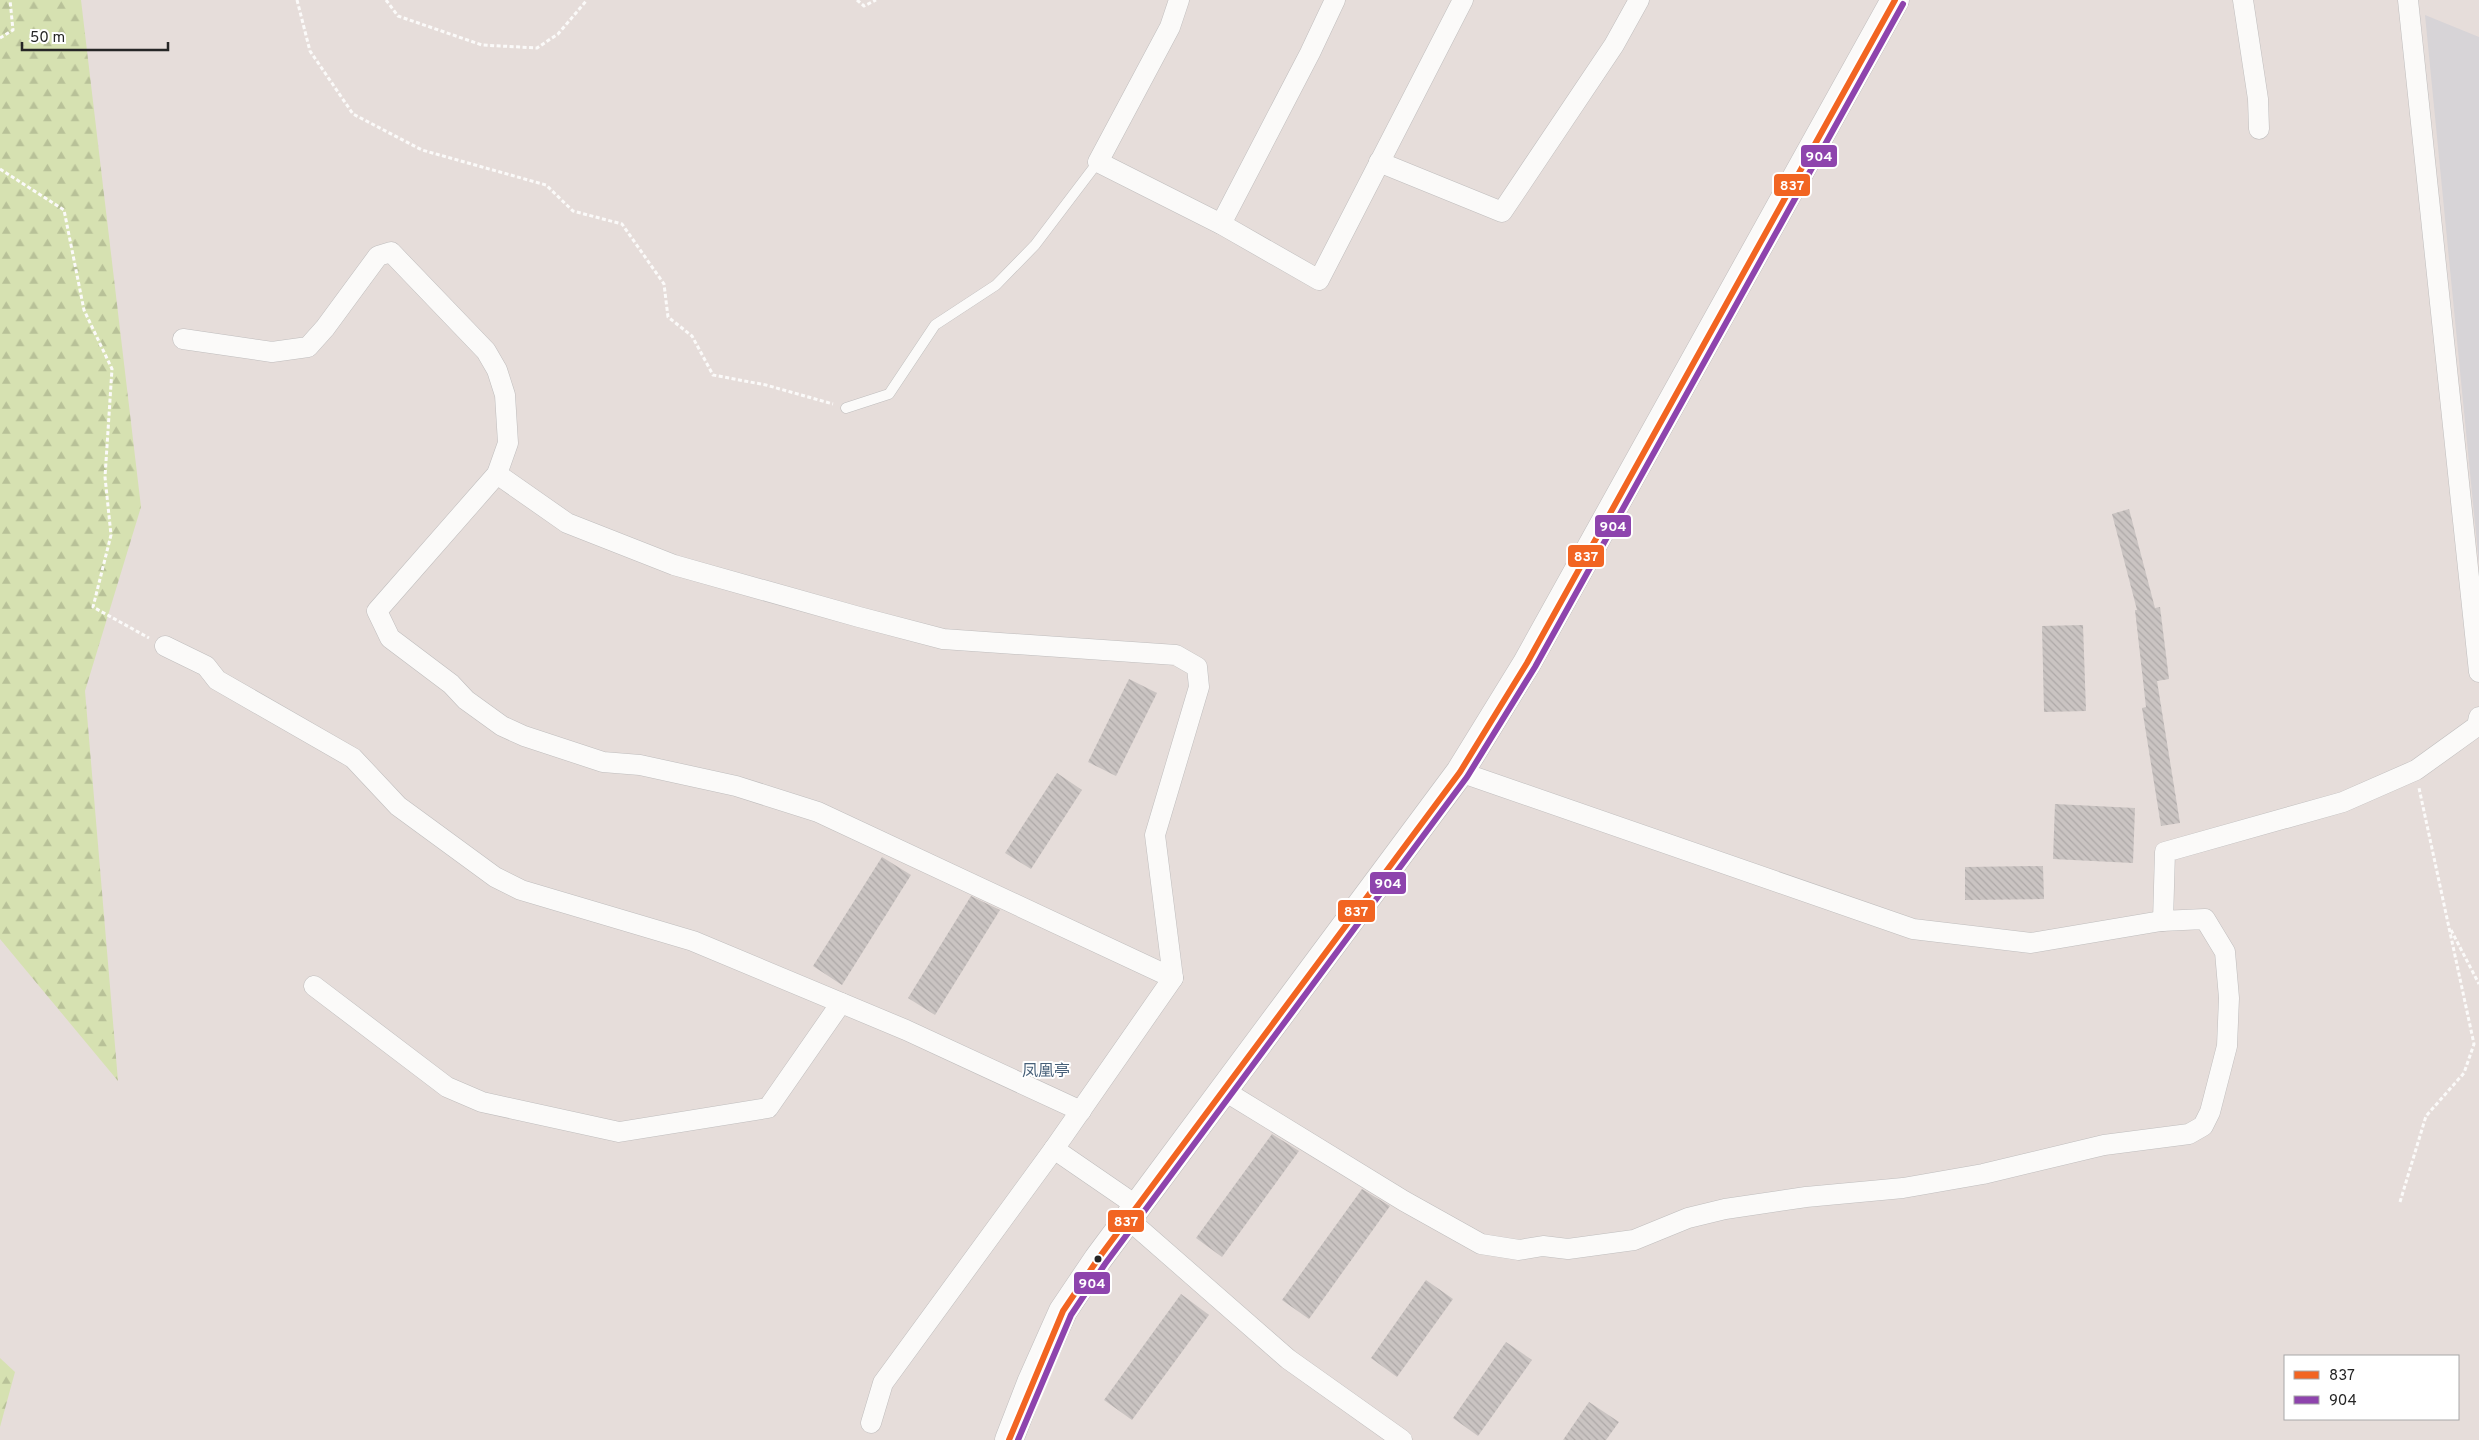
<svg xmlns="http://www.w3.org/2000/svg" width="2479" height="1440" font-family="Overpass,'Noto Sans SC',sans-serif">
<style>
.industrial{fill:#d7d4d7}
.forest{fill:url(#forest-firs)}
.building{fill:url(#building-back-hatch)}
.lines{fill:none;stroke-linecap:round;stroke-linejoin:round}
.lane-casing{stroke:#bfbdbd;stroke-width:11}
.street-casing{stroke:#bfbdbd;stroke-width:21}
.secondary-casing{stroke:#bfbdbd;stroke-width:29}
.path{stroke:#fbfaf9;stroke-width:3;stroke-dasharray:4 2.5;stroke-linecap:butt}
.lane{stroke:#fbfaf9;stroke-width:10}
.street{stroke:#fbfaf9;stroke-width:20}
.secondary{stroke:#fbfaf9;stroke-width:28}
.bus-1-casing{stroke:#fff;stroke-width:10}
.bus-2-casing{stroke:#fff;stroke-width:10}
.bus-1{stroke:#f26522;stroke-width:6}
.bus-2{stroke:#8e44ad;stroke-width:6}
.bus-dot{fill:#262626;stroke:#fff;stroke-width:2}
.labels{text-anchor:middle;stroke-width:4;stroke-linejoin:round;paint-order:stroke}
.quarter-label{font-size:16px;fill:#465f78;stroke:#fff}
.line-badge{stroke:#fff;stroke-width:2}
.badge-label{font-size:14px;text-anchor:middle;font-weight:bold;fill:#fff}
</style>
<defs>
<pattern id="forest-firs" width="22" height="20" patternUnits="userSpaceOnUse" patternTransform="scale(1.25)"><rect width="22" height="20" fill="#d6e1b1"/><path d="M5 1l3.5 6h-7zM16 11l3.5 6h-7z" fill="#b8c198"/></pattern>
<pattern id="building-back-hatch" width="6" height="6" patternUnits="userSpaceOnUse" patternTransform="scale(1.25)"><rect width="6" height="6" fill="#cac4c2"/><path d="M-1 5l2 2M0 0l6 6M5-1l2 2" fill="none" stroke="#ada8a7"/></pattern>
</defs>
<rect width="100%" height="100%" fill="#e6ddda"/>
<!-- industrial -->
<polygon class="industrial" points="2425,15 2479,37 2479,564"/>
<!-- forest -->
<g class="forest">
<polygon points="0,0 81,0 141,507 85,691 118,1081 0,939"/>
<polygon points="0,1358 15,1372 0,1427"/>
</g>
<!-- building -->
<g class="building">
<polygon points="2129,509 2155,608 2160,607 2169,679 2157,681 2180,823 2161,826 2142,708 2146,707 2135,610 2137,610 2112,514"/>
<polygon points="2083,625 2086,711 2044,712 2042,626"/>
<polygon points="1129,679 1157,693 1116,776 1088,762"/>
<polygon points="1057,773 1082,790 1031,869 1005,853"/>
<polygon points="2055,804 2135,808 2133,863 2053,859"/>
<polygon points="882,857 911,875 842,985 813,966"/>
<polygon points="2043,866 2044,899 1965,900 1965,867"/>
<polygon points="971,896 1000,910 935,1015 908,998"/>
<polygon points="1272,1134 1299,1151 1222,1257 1196,1238"/>
<polygon points="1362,1189 1390,1206 1309,1319 1282,1300"/>
<polygon points="1426,1280 1453,1299 1397,1377 1371,1358"/>
<polygon points="1181,1294 1209,1315 1132,1420 1104,1400"/>
<polygon points="1506,1342 1532,1360 1478,1436 1453,1418"/>
<polygon points="1589,1402 1619,1422 1606,1440 1563,1440"/>
</g>
<g class="lines">
<!-- lane casing -->
<g class="lane-casing">
<polyline id="lane" points="846,408 889,394 935,325 996,285 1035,245 1098,162"/>
</g>
<!-- street casing -->
<g class="street-casing">
<g id="street">
<polyline points="1179,0 1170,27 1098,162 1221,224 1319,280 1463,0"/>
<polyline points="2243,0 2258,99 2259,129"/>
<polyline points="2408,0 2479,672"/>
<polyline points="1379,162 1502,212 1614,45 1639,0"/>
<polyline points="1221,224 1310,53 1335,0"/>
<polyline points="183,339 272,352 308,347 325,328 378,256 391,252 486,351 497,370 505,395 508,443 497,474 377,611 390,638 451,684 466,700 502,726 524,736 603,762 640,765 736,786 818,812 1173,978"/>
<polyline points="497,474 567,523 674,565 859,617 943,639 1176,655 1197,667 1199,687 1155,835 1173,978 1054,1149 1137,1206"/>
<polyline points="165,646 206,666 217,680 353,758 398,806 495,877 521,890 693,941 906,1030 1081,1111"/>
<polyline points="2163,921 2165,852 2343,802 2416,770 2477,726 2479,717"/>
<polyline points="314,986 447,1087 482,1102 619,1132 768,1108 841,1003"/>
<polyline points="1223,1090 1404,1201 1481,1244 1519,1250 1543,1246 1568,1249 1634,1240 1688,1218 1725,1209 1806,1197 1903,1188 1983,1174 2104,1145 2189,1134 2203,1126 2210,1112 2227,1046 2229,998 2225,952 2205,919 2161,921 2031,943 1913,929 1460,772"/>
<polyline points="1128,1219 1288,1359 1402,1440"/>
<polyline points="871,1423 883,1383 1054,1149"/>
</g>
</g>
<!-- secondary casing -->
<g class="secondary-casing">
<polyline id="secondary" points="1009,1440 1031,1383 1063,1311 1098,1259 1460,772 1527,663 1895,0"/>
</g>
<!-- path -->
<g class="path">
<polyline points="297,0 310,51 353,114 422,150 546,185 573,211 622,224 664,284 668,317 692,336 713,375 766,385 833,404"/>
<polyline points="386,0 398,16 482,45 537,48 558,34 587,0"/>
<polyline points="857,0 864,6 876,0"/>
<polyline points="0,38 13,30 10,0"/>
<polyline points="0,169 64,210 84,310 112,369 105,477 111,535 93,607 149,638"/>
<polyline points="2451,930 2479,984"/>
<polyline points="2400,1202 2426,1116 2464,1073 2474,1044 2419,788"/>
</g>
<!-- lane -->
<use href="#lane" class="lane"/>
<!-- street -->
<use href="#street" class="street"/>
<!-- secondary -->
<use href="#secondary" class="secondary"/>
<!-- bus-1 casing -->
<g class="bus-1-casing">
<polyline id="bus-1" points="1009,1440 1063,1311 1098,1259 1460,772 1527,663 1895,0"/>
</g>
<!-- bus-2 casing -->
<g class="bus-2-casing">
<polyline id="bus-2" points="1018,1440 1071,1315 1105,1264 1467,777 1535,667 1903,4"/>
</g>
<!-- bus-1 -->
<use href="#bus-1" class="bus-1"/>
<!-- bus-2 -->
<use href="#bus-2" class="bus-2"/>
</g>
<!-- markers -->
<circle class="bus-dot" cx="1098" cy="1259" r="4.5"/>
<g class="labels">
<!-- quarter labels -->
<g class="quarter-label">
<text x="1046" y="1076">凤凰亭</text>
</g>
</g>
<g class="line-badge">
<rect x="1800" y="144" width="38" height="24" rx="5" fill="#8e44ad"/>
<rect x="1773" y="173" width="38" height="24" rx="5" fill="#f26522"/>
<rect x="1594" y="514" width="38" height="24" rx="5" fill="#8e44ad"/>
<rect x="1567" y="544" width="38" height="24" rx="5" fill="#f26522"/>
<rect x="1369" y="871" width="38" height="24" rx="5" fill="#8e44ad"/>
<rect x="1337" y="899" width="39" height="24" rx="5" fill="#f26522"/>
<rect x="1107" y="1209" width="38" height="24" rx="5" fill="#f26522"/>
<rect x="1073" y="1271" width="38" height="24" rx="5" fill="#8e44ad"/>
</g>
<g class="badge-label">
<text x="1819" y="161">904</text>
<text x="1792" y="190">837</text>
<text x="1613" y="531">904</text>
<text x="1586" y="561">837</text>
<text x="1388" y="888">904</text>
<text x="1356" y="916">837</text>
<text x="1126" y="1226">837</text>
<text x="1092" y="1288">904</text>
</g>
<!-- legend -->
<rect x="2284" y="1355" width="175" height="65" fill="#ffffff" stroke="#a8a8a8"/>
<rect x="2294" y="1371" width="25" height="8" fill="#f26522" stroke="#a8a8a8"/>
<text x="2329" y="1380" font-size="15" fill="#262626">837</text>
<rect x="2294" y="1396" width="25" height="8" fill="#8e44ad" stroke="#a8a8a8"/>
<text x="2329" y="1405" font-size="15" fill="#262626">904</text>
<!-- scale -->
<path d="M22 42v8h146v-8" fill="none" stroke="#262626" stroke-width="2.5"/>
<text x="30" y="42" font-size="15" fill="#262626" stroke="#ffffff" stroke-width="4" paint-order="stroke">50 m</text>
</svg>
